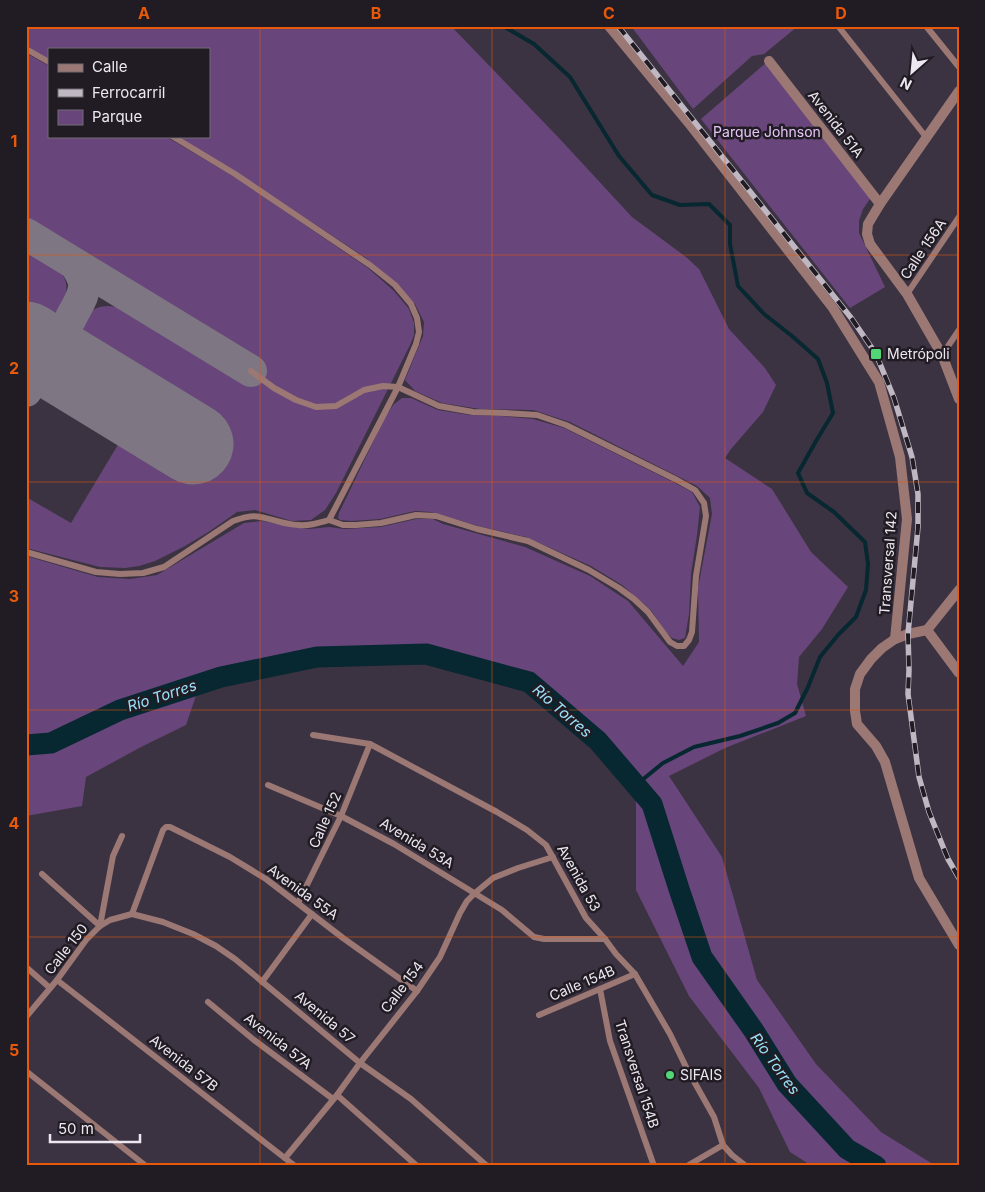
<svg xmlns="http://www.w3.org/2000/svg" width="985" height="1192" font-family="Inter,sans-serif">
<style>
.green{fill:#68467b}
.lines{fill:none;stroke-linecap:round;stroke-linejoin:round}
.stream{stroke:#072731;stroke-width:4}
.river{stroke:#072731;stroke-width:21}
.taxiway{stroke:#7e7682;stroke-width:32}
.runway{stroke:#7e7682;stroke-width:81}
.lane{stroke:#9c7874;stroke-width:6}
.street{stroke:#9c7874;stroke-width:10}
.rail-casing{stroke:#bfb8c3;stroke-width:5.5}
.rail{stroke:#211c23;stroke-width:4;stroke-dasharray:11;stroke-linecap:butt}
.grid{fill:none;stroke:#e8590c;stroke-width:1;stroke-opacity:0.55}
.poi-dot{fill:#50d674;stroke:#211c23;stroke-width:2}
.labels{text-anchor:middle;stroke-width:5;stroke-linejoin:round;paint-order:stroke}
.street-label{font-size:14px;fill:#ede7f1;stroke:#211c23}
.park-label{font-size:14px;fill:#e6c5f9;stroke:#211c23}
.poi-label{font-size:14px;fill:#ede7f1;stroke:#211c23;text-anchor:start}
.water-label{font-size:15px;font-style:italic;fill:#9ae1fa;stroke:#211c23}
.neatline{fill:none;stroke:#e8590c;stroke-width:2}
.grid-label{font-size:16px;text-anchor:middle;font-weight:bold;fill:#e8590c}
</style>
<rect width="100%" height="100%" fill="#3c3342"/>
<!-- green -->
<g class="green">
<polygon points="26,26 451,26 558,137 632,217 686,257 699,269 729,329 765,368 776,385 763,412 731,449 725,458 772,489 811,552 848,587 822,629 799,657 797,684 806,716 725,748 669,776 722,857 757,980 816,1064 881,1132 936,1166 812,1166 790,1152 759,1088 689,996 636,890 636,785 598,741 529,682 426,654 317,657 221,677 200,684 186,725 141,747 86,777 82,806 26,816 26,556 98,577 130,579 157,575 244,523 262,521 294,527 309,529 329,527 344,529 381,527 416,519 433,519 443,524 525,547 590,576 628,601 683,666 699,642 698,588 712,514 710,498 697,486 570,422 533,410 480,409 442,403 415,391 405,380 423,336 424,322 415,304 396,283 366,258 289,207 177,136 209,136 209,49 49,49 49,59 26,46"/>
<polygon points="631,26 798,26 764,54 752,56 693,109"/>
<path d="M26,53L49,66V136H165L233,176L368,268L394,291L409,309L414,323V335L410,345L336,493L325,510L311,520L292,521L255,510L237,512L210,531L185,546L155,561L139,566L125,568L100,567L26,548V497L71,523L125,433L201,477L223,435L94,356L82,348C78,324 88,301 116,307L242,382H245L257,365L255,361L26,220Z"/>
<polygon points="767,62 872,196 863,209 859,221 859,233 885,287 850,308 701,119"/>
<path d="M26,251C35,256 57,267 62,274C74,290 60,317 41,319C36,320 30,316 26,314Z"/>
<polygon points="402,398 411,398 438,410 469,415 501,416 533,419 564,428 675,483 692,492 700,507 697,535 691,574 689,614 685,638 679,640 672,638 666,632 651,610 622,585 591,566 526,537 478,526 431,512 415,511 380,519 352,521 340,520 338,518 339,513 386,415 394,404"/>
</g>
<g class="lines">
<!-- stream -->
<polyline class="stream" points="503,26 534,44 570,77 619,156 652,195 680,205 709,204 730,225 730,244 738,286 764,314 792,336 818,359 827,383 833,413 816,441 798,473 807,493 834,512 865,542 868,564 866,590 856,617 838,635 820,657 808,687 795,713 778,723 740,736 694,747 663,763 636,785"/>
<!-- river -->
<polyline class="river" points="26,745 51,743 120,710 221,677 317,657 426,654 529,682 598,741 652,804 679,889 702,957 754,1031 787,1084 847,1149 876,1166"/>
<!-- taxiway -->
<g class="taxiway">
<polyline points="26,234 251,371"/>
<path d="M62,334C58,349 61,357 71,369"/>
<path d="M26,341C38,345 54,344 62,333C67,327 70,319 74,312C79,303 85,294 84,283C83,276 79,271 76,265"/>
<path d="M26,344C42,364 38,371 26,391"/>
</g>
<!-- runway -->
<polyline class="runway" points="26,342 193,444"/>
<!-- lane -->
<g class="lane">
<polyline points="838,26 926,137"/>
<polyline points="926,26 959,67"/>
<polyline points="26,49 49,62"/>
<polyline points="907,294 959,217"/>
<polyline points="942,355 959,330"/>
<polyline points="251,371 274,388 296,400 316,407 336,406 364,390 383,386 398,387 439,406 473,412 505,413 537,415 566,425 677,480 695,490 704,503 706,516 696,576 692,632 689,640 684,646 677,646 670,642 648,612 634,599 619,588 589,570 528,541 477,529 436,516 416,515 381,523 356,525 343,525 329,520"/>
<path d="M26,552L96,572L120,574L143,573L164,567L233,521C242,518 251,515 260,517C273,519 285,525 298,525C309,526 319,523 329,520L398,387L416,344L419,332L417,318L411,304L395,285L370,265L235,174L172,136"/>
<polyline points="313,735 370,744 497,812 527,830 546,845 586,918 605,939 616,954 635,974 670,1034 687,1069 714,1117 723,1145 732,1155 746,1166"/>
<polyline points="268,785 341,816 394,844 502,910 534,937 544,939 605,939"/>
<polyline points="42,874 100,926"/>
<polyline points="298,903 341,816 370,744"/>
<polyline points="132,914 163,830 166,827 170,827 230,857 266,879 343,938 417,991"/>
<polyline points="100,926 113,856 122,836"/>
<polyline points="26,967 50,988"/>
<polyline points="57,980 295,1166"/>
<polyline points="262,982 312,914"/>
<polyline points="600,989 610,1041 654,1166"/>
<polyline points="208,1002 254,1040 333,1099"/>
<polyline points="539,1015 635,974"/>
<polyline points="26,1017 57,980 86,940 100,926 110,920 132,914 163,922 193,934 216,946 235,959 360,1063 411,1099 487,1166"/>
<polyline points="26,1071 146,1166"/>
<polyline points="337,1095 417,1166"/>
<polyline points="285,1158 337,1095 360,1063 417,991 440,957 460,913 467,901 475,893 493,878 518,868 553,857"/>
<polyline points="687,1166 723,1145"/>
</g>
<!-- street -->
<g class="street">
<polyline points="609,26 688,122 833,308 879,382 900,457 907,519 895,639"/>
<polyline points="769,61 880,204"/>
<polyline points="959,91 880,204 868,224 867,234 870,244 907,294 942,355 959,399"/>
<polyline points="927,630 908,634 895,639 882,648 871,659 860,674 855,689 855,711 857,724 876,746 885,762 919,878 959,945"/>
<polyline points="927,630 959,673"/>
<polyline points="927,630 959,590"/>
</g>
<!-- rail casing -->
<g class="rail-casing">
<polyline id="rail" points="618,26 852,319 876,354 894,398 912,457 918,494 918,527 908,634 909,670 908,694 919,777 929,812 948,859 959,878"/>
</g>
<!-- rail -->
<use href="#rail" class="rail"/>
</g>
<!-- grid -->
<path class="grid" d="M260,26V1166M492,26V1166M725,26V1166M26,255H959M26,482H959M26,710H959M26,937H959"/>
<!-- markers -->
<g class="poi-dot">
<rect x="870" y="348" width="12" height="12" rx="2.5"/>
<circle cx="670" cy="1075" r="5"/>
</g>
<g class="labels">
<!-- street labels -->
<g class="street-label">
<text transform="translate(836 124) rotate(52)" y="5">Avenida 51A</text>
<text transform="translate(923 249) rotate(-56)" y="5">Calle 156A</text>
<text transform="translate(888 563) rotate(-86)" y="5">Transversal 142</text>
<text transform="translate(325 820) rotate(-66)" y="5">Calle 152</text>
<text transform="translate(417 843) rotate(31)" y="5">Avenida 53A</text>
<text transform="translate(579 878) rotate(61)" y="5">Avenida 53</text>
<text transform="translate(303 892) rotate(36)" y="5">Avenida 55A</text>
<text transform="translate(66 949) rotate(-52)" y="5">Calle 150</text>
<text transform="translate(582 983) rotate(-23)" y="5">Calle 154B</text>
<text transform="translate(402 987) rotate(-53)" y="5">Calle 154</text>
<text transform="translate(325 1017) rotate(40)" y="5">Avenida 57</text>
<text transform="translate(278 1041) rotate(38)" y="5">Avenida 57A</text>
<text transform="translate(184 1063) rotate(38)" y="5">Avenida 57B</text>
<text transform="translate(637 1074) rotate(72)" y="5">Transversal 154B</text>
</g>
<!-- park labels -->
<g class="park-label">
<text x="767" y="137">Parque Johnson</text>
</g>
<!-- poi labels -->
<g class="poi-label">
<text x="887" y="359">Metrópoli</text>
<text x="680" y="1080">SIFAIS</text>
</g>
<!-- water labels -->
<g class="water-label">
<text transform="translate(162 696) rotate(-18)" y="5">Río Torres</text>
<text transform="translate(562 711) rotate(41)" y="5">Río Torres</text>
<text transform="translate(775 1064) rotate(54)" y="5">Río Torres</text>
</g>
</g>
<!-- border -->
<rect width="985" height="1192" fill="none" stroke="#211c23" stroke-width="55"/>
<!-- legend -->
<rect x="48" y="48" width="162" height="90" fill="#211c23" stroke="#736d75"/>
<rect x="58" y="64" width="25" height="8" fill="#9c7874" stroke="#736d75"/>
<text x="92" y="72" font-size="15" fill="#ede7f1">Calle</text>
<rect x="58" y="89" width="25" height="8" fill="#bfb8c3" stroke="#736d75"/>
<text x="92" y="98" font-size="15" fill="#ede7f1">Ferrocarril</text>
<rect x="58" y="110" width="25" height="15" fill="#68467b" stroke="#736d75"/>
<text x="92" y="122" font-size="15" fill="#ede7f1">Parque</text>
<!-- north arrow -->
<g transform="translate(912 72) rotate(207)" stroke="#211c23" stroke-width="4" paint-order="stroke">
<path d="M0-4L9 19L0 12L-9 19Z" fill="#ede7f1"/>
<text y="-8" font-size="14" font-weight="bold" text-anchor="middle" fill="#ede7f1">N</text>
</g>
<!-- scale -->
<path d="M50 1134v8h90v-8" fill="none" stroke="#ede7f1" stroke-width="2.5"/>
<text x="58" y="1134" font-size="15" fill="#ede7f1" stroke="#211c23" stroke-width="4" paint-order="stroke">50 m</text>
<rect x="28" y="28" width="930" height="1136" class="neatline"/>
<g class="grid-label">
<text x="144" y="19">A</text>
<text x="376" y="19">B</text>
<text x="609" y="19">C</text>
<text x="841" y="19">D</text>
<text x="14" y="147">1</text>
<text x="14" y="374">2</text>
<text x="14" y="602">3</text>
<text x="14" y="829">4</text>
<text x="14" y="1056">5</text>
</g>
</svg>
